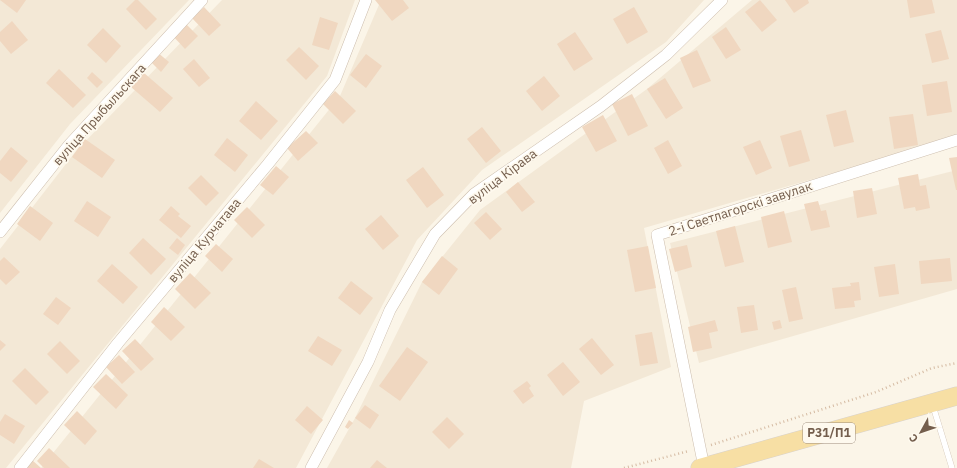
<svg xmlns="http://www.w3.org/2000/svg" width="957" height="468" font-family="'IBM Plex Sans',sans-serif">
<style>
.residential{fill:#f3e8d6}
.building{fill:#f0d7c0}
.lines{fill:none;stroke-linecap:round;stroke-linejoin:round}
.lane-casing{stroke:#cdbeae;stroke-width:6}
.street-casing{stroke:#cdbeae;stroke-width:12}
.primary-casing{stroke:#d8d2cd;stroke-width:19}
.path{stroke:#d5bba3;stroke-width:2.5;stroke-dasharray:1 3;stroke-linecap:butt}
.lane{stroke:#fff;stroke-width:5.5}
.street{stroke:#fff;stroke-width:11}
.primary{stroke:#f7dfa4;stroke-width:18}
.labels{text-anchor:middle;stroke-width:3.5;stroke-linejoin:round;paint-order:stroke}
.shield{fill:#fef9ee;stroke:#9d8c7d;stroke-width:1}
.shield-label{font-size:12px;font-weight:bold;fill:#745e4d}
.street-label{font-size:13px;fill:#745e4d;stroke:#fef9ee}
</style>
<rect width="100%" height="100%" fill="#fbf5e8"/>
<!-- residential -->
<g class="residential">
<polygon points="0,0 189,0 70,124 0,213"/>
<polygon points="222,0 355,0 327,76 6,468 0,468 0,249 76,151"/>
<polygon points="381,0 704,0 666,42 482,170 417,240 296,468 41,468 340,96"/>
<polygon points="752,0 957,0 957,137 644,228 671,367 584,401 571,468 327,468 355,418 422,282 480,210 647,89"/>
<polygon points="957,170 957,289 699,363 670,243"/>
</g>
<!-- building -->
<g class="building">
<polygon points="0,0 26,0 17,13"/>
<polygon points="135,0 138,0 157,19 146,30 126,9"/>
<polygon points="375,0 403,0 409,8 392,21"/>
<polygon points="760,0 777,20 762,32 745,12"/>
<polygon points="785,0 808,0 809,3 794,13"/>
<polygon points="907,0 932,0 935,13 910,18"/>
<polygon points="204,7 221,25 209,36 192,18"/>
<polygon points="634,7 648,32 627,44 613,19"/>
<polygon points="320,17 338,23 329,50 312,45"/>
<polygon points="12,21 28,40 11,54 0,41 0,32"/>
<polygon points="185,23 198,36 185,49 172,35"/>
<polygon points="726,27 741,50 726,59 712,37"/>
<polygon points="103,28 121,46 106,63 87,45"/>
<polygon points="941,30 949,59 932,63 925,34"/>
<polygon points="575,32 593,59 574,71 557,44"/>
<polygon points="299,47 319,66 306,80 286,60"/>
<polygon points="697,50 711,81 693,88 680,58"/>
<polygon points="157,52 169,62 161,72 149,60"/>
<polygon points="366,54 382,66 366,88 350,75"/>
<polygon points="194,59 210,78 199,87 183,69"/>
<polygon points="59,69 86,95 73,108 46,83"/>
<polygon points="92,72 103,82 97,88 87,78"/>
<polygon points="144,73 173,98 160,112 131,87"/>
<polygon points="544,76 560,96 542,111 526,91"/>
<polygon points="665,78 683,108 666,119 647,89"/>
<polygon points="947,81 952,112 927,116 922,85"/>
<polygon points="335,91 356,111 343,124 323,104"/>
<polygon points="632,94 648,126 628,136 612,104"/>
<polygon points="256,101 278,121 261,140 239,121"/>
<polygon points="846,110 854,142 834,147 826,115"/>
<polygon points="913,114 918,145 894,149 889,117"/>
<polygon points="603,115 617,141 596,152 582,127"/>
<polygon points="482,127 501,151 486,163 467,139"/>
<polygon points="801,130 810,161 789,167 780,136"/>
<polygon points="306,131 318,143 298,161 287,148"/>
<polygon points="227,138 248,155 235,172 214,155"/>
<polygon points="85,139 115,160 102,178 72,157"/>
<polygon points="668,140 682,166 668,174 654,148"/>
<polygon points="760,140 772,168 756,175 743,147"/>
<polygon points="11,147 28,161 11,182 0,173 0,161"/>
<polygon points="957,157 957,190 956,190 949,158"/>
<polygon points="276,166 289,177 273,195 260,185"/>
<polygon points="423,167 444,195 427,208 406,180"/>
<polygon points="918,174 920,186 926,185 930,208 916,211 915,207 904,209 898,178"/>
<polygon points="201,175 219,193 206,206 188,188"/>
<polygon points="518,182 535,202 522,212 506,192"/>
<polygon points="872,188 877,214 857,218 853,191"/>
<polygon points="87,201 111,217 98,237 74,221"/>
<polygon points="818,201 821,211 826,210 830,227 811,231 804,204"/>
<polygon points="30,206 53,223 40,241 17,224"/>
<polygon points="171,206 180,214 178,216 191,226 181,238 159,220"/>
<polygon points="247,207 265,225 252,238 234,220"/>
<polygon points="784,211 792,242 768,248 761,217"/>
<polygon points="486,212 502,229 490,240 474,223"/>
<polygon points="381,215 399,236 383,250 365,229"/>
<polygon points="735,226 744,262 725,267 716,231"/>
<polygon points="143,238 166,259 151,275 129,253"/>
<polygon points="177,238 185,245 178,255 169,248"/>
<polygon points="216,244 233,259 222,272 205,256"/>
<polygon points="687,245 692,267 675,272 669,249"/>
<polygon points="648,246 656,288 635,292 627,250"/>
<polygon points="442,256 458,269 439,295 422,282"/>
<polygon points="4,257 20,272 6,285 0,279 0,261"/>
<polygon points="950,258 952,281 921,284 919,261"/>
<polygon points="112,264 138,287 123,304 97,281"/>
<polygon points="895,264 899,294 879,297 874,267"/>
<polygon points="190,273 211,293 195,309 175,289"/>
<polygon points="351,281 373,298 360,315 338,298"/>
<polygon points="859,282 861,300 854,301 855,307 835,309 832,288 851,286 850,283"/>
<polygon points="796,287 803,319 789,322 782,290"/>
<polygon points="56,297 71,308 58,325 43,314"/>
<polygon points="754,305 758,330 741,333 737,307"/>
<polygon points="164,307 185,327 171,341 151,322"/>
<polygon points="715,320 718,331 709,333 712,348 693,352 688,327"/>
<polygon points="780,320 782,328 774,330 772,322"/>
<polygon points="652,332 658,363 640,366 635,335"/>
<polygon points="318,336 342,350 332,366 308,351"/>
<polygon points="592,338 614,365 601,375 579,349"/>
<polygon points="135,339 154,359 141,371 122,351"/>
<polygon points="0,340 6,345 0,351"/>
<polygon points="60,341 80,361 67,374 47,354"/>
<polygon points="407,347 428,362 400,401 379,386"/>
<polygon points="119,355 135,372 122,384 106,367"/>
<polygon points="563,362 580,382 563,396 547,375"/>
<polygon points="25,368 49,392 36,405 12,381"/>
<polygon points="106,374 128,395 116,409 93,387"/>
<polygon points="527,381 531,386 529,388 534,396 523,404 513,391"/>
<polygon points="365,405 379,415 370,429 355,418"/>
<polygon points="307,406 323,420 311,434 295,420"/>
<polygon points="77,411 97,431 85,445 64,425"/>
<polygon points="5,414 25,426 14,444 0,435 0,422"/>
<polygon points="447,417 464,434 449,449 432,432"/>
<polygon points="349,420 353,423 348,429 345,427"/>
<polygon points="49,448 70,468 44,468 37,461"/>
<polygon points="259,459 274,468 253,468"/>
<polygon points="32,460 41,468 26,468"/>
<polygon points="377,460 387,468 370,468"/>
</g>
<g class="lines">
<!-- lane casing -->
<g class="lane-casing">
<polyline id="lane" points="933,406 952,468"/>
</g>
<!-- street casing -->
<g class="street-casing">
<g id="street">
<polyline points="0,232 69,145 202,0"/>
<polyline points="704,467 657,235 957,140"/>
<polyline points="20,468 118,343 268,164 335,80 366,0"/>
<polyline points="311,468 368,362 390,310 435,234 474,194 601,106 666,55 722,0"/>
</g>
</g>
<!-- primary casing -->
<g class="primary-casing">
<polyline id="primary" points="700,468 957,396"/>
</g>
<!-- path -->
<g class="path">
<polyline points="711,445 876,392 932,368 957,363"/>
<polyline points="624,468 689,451"/>
</g>
<!-- lane -->
<use href="#lane" class="lane"/>
<!-- street -->
<use href="#street" class="street"/>
<!-- primary -->
<use href="#primary" class="primary"/>
</g>
<g class="labels">
<!-- shield labels -->
<rect class="shield" x="803" y="423" width="52" height="20" rx="3"/>
<g class="shield-label">
<text x="829" y="437">Р31/П1</text>
</g>
<!-- street labels -->
<g class="street-label">
<text transform="translate(99 114) rotate(-48)" y="5">вуліца Прыбыльскага</text>
<text transform="translate(502 176) rotate(-37)" y="5">вуліца Кірава</text>
<text transform="translate(740 208) rotate(-18)" y="5">2-і Светлагорскі завулак</text>
<text transform="translate(204 240) rotate(-50)" y="5">вуліца Курчатава</text>
</g>
</g>
<!-- north arrow -->
<g transform="translate(921 432) rotate(230)" stroke="#fef9ee" stroke-width="3" paint-order="stroke">
<path d="M0-3L7 15L0 10L-7 15Z" fill="#745e4d"/>
<text y="-6" font-size="11" font-weight="bold" text-anchor="middle" fill="#745e4d">С</text>
</g>
</svg>
